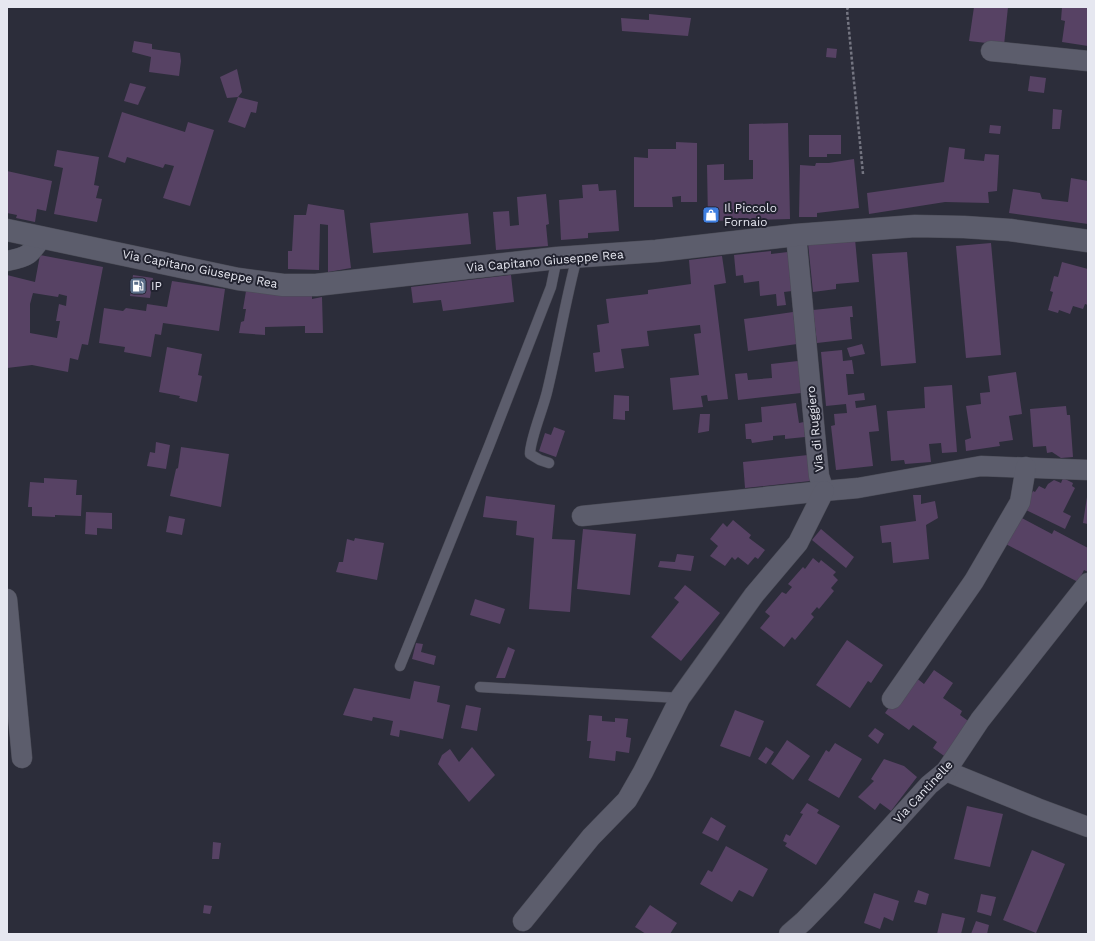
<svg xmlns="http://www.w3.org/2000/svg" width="1095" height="941" font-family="'Work Sans',sans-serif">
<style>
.building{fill:#574264;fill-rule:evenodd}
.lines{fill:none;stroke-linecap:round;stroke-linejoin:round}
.service-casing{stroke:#4b4c57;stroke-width:11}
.minor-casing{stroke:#4b4c57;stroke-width:21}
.tertiary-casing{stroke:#4b4c57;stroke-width:23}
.path{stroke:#747581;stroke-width:2.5;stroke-dasharray:3 2;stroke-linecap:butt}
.service{stroke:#5c5d6c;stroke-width:10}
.minor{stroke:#5c5d6c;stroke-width:20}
.tertiary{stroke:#5c5d6c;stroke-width:22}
.labels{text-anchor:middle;stroke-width:4;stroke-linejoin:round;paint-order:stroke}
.poi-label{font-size:12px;fill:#e6e7f0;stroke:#222330;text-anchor:start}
.street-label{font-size:12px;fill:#e6e7f0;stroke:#222330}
</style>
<rect width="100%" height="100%" fill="#2c2d3a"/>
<!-- building -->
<g class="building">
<polygon points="974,7 1008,7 1004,45 969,41"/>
<polygon points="1062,7 1088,7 1088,46 1062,42 1065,21 1061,20"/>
<polygon points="649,14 691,18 688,36 622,31 621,18 649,20"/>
<polygon points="134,41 152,44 152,49 180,53 181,61 179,76 149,72 151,57 132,52"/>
<polygon points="827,48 837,49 836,58 826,57"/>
<polygon points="237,69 242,92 238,97 227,98 220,77"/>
<polygon points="1030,76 1046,78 1044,93 1028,91"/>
<polygon points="130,83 146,87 138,105 124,101"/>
<polygon points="238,97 258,102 256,113 251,112 245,128 228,122"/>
<polygon points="1053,109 1062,110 1060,129 1052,129"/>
<polygon points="122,112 185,132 188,122 214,130 190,206 163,198 174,166 165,164 163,168 127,157 125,163 108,157"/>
<polygon points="788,123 790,219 708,221 707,165 724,164 724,180 753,179 753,160 749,160 749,124"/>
<polygon points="990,125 1001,126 1000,134 989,133"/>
<polygon points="809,135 841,135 841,154 827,154 827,157 809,157"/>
<polygon points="676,142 697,143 697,202 681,202 681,196 672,197 673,207 634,207 634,157 648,158 648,149 676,149"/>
<polygon points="949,147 965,149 964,159 984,161 985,154 999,155 997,191 988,192 989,203 945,202 869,214 867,193 944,182"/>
<polygon points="57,150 99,157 94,185 99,186 96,198 102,199 97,222 54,214 63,168 54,166"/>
<polygon points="854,159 859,208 817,213 817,217 799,217 800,165 815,166 816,163 829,163"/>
<polygon points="7,171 52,181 46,211 37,209 35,222 16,218 17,215 7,213"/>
<polygon points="1071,178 1088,181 1088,224 1009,213 1013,189 1040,193 1042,199 1068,202"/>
<polygon points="598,184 599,191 616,190 619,231 588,233 588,238 561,240 559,200 583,198 582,185"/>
<polygon points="546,194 549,224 546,225 548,246 496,250 493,212 509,211 510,226 519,225 517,197"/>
<polygon points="308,204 344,210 351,268 328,272 328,225 320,224 319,270 288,269 288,251 292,251 294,215 306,215"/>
<polygon points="468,213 471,244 373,253 370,223"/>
<polygon points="855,239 859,282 836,284 836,289 813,292 808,243"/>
<polygon points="991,243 1001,355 966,358 956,246"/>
<polygon points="771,251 771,254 788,252 792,291 784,292 786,305 777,306 776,294 760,296 759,281 744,283 743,275 736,276 734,255"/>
<polygon points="907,252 916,363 881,366 872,254"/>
<path d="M40,255L103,267L88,345L82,344L78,360L70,358L68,372L32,365L7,368V275L35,282ZM33,293L58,297L59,294L67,296L66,306L59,304L56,321H60L57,338L30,333V304Z"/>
<polygon points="722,256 726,283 714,285 728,399 708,401 707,395 701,396 703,407 673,410 670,378 699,375 694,334 701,333 700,325 647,331 649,346 621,349 624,368 595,372 593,353 600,352 597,325 609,323 606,299 648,294 648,290 691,284 689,260"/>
<polygon points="1062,262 1088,269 1088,305 1085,304 1083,309 1073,306 1070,314 1059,310 1058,313 1048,310 1053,292 1050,291 1054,276 1058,277"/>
<polygon points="133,275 153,278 150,298 130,296"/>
<polygon points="511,275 514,302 443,311 441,300 413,303 411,287"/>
<polygon points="172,281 225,289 219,331 163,323 161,335 155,334 151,357 124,352 125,347 99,343 104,308 123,311 126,308 146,311 147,304 167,307"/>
<polygon points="246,291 312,296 312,299 322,297 323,333 305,333 305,326 265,327 265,335 239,333 241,322 244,321 246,309 243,309"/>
<polygon points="852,306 853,317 850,317 852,339 817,343 813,310"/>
<polygon points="793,312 797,344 748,351 744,319"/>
<polygon points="862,344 865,354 850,357 847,348"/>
<polygon points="167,347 202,354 198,375 202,376 197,402 179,398 180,396 159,392"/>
<polygon points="842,350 843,361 852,360 854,374 846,374 848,395 864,393 865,400 855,401 856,408 876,405 879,431 869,432 873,466 836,470 831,426 835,425 834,414 847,413 846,404 826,406 821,352"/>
<polygon points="798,361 798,366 802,366 804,385 800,386 801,393 738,400 735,374 747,373 748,380 772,378 771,364"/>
<polygon points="1016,372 1022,414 1009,416 1013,440 999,442 1000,446 966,451 965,440 971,438 966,406 981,404 980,393 990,392 988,376"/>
<polygon points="952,385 957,452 942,453 941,443 929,444 931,462 905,464 904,460 891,461 887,411 925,408 924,387"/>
<polygon points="614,395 629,396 629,411 625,411 625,420 613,419"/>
<polygon points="796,403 799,423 804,422 805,437 785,439 785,435 773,436 773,440 752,443 751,439 746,439 745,424 762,422 761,407"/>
<polygon points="1066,406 1067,415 1070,415 1073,457 1061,458 1052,452 1047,453 1046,446 1033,447 1030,409"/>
<polygon points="700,414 710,414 709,431 698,433"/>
<polygon points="554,427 565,431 556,457 539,451 545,433 551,435"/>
<polygon points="156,442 170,445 166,469 147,466 150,452 155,453"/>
<polygon points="181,447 229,454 221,507 170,496 176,469 178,468"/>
<polygon points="808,455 810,481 745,488 743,462"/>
<polygon points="44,478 77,480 76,495 82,495 81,516 55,515 55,517 32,516 32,507 28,507 30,482 44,483"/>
<polygon points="1063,478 1073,483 1072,486 1075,488 1063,512 1071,516 1065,529 1026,510 1027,502 1033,491 1035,492 1039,486 1045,489 1048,484 1054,480 1061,483"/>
<polygon points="913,495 921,495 921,504 935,501 938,518 926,525 929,559 893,563 891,542 882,543 880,526 916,521"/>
<polygon points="486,496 555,505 552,539 575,540 570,612 529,609 534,538 516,535 517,521 483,517"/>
<polygon points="1087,497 1088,497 1088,524 1083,523"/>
<polygon points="86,512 112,513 112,529 97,528 97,535 85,534"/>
<polygon points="169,516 185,519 182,535 166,532"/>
<polygon points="1018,516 1052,534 1054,530 1088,548 1088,572 1084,570 1078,582 1004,543"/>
<polygon points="733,520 751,535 749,538 765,550 758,559 755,557 748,565 738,557 735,560 732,557 725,566 710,556 718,546 710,539 723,523 727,527"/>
<polygon points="583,529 636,534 630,595 577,589"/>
<polygon points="821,529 854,557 846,568 812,540"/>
<polygon points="355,538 384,543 377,580 336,572 339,562 343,562 347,539 354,541"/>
<polygon points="677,554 694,556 691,571 658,567 660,561 675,562"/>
<polygon points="813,558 819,563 821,560 836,572 833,575 838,580 831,588 834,591 819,609 817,607 811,614 814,617 795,640 792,637 784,647 760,628 770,616 765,612 782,592 786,594 792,587 788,584 803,567 805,569"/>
<polygon points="685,585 720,613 681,661 651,637 679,602 674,598"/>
<polygon points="475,599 505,609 500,624 470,615"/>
<polygon points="847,640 883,665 871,683 868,681 850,708 816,685"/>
<polygon points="416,643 423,644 421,652 436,656 434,665 412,659"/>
<polygon points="508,647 515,650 505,678 496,678"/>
<polygon points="934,670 953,683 943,698 962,711 960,715 971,723 947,758 933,748 937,742 913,725 909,730 885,713 907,682 915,677 924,684"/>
<polygon points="414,681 440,686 437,702 450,705 443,739 400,730 399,737 390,735 393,721 373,717 372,721 343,715 354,688 410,699"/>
<polygon points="466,705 481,708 477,731 461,728"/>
<polygon points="735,710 764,721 750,757 720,746"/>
<polygon points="589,715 602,716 602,721 615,722 615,718 628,719 626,737 631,738 629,753 616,751 615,761 589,758 591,741 587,741"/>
<polygon points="875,728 884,734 878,744 868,736"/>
<polygon points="787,740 810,756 793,780 771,764"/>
<polygon points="835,743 862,759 839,798 808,780 826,750 829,752"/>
<polygon points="472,747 495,775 469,802 438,764 442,755 450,749 459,762"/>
<polygon points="766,747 774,752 766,764 758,759"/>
<polygon points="884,759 904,766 917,777 891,811 880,803 875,810 858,797 874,781 871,779"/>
<polygon points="807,803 819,810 817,813 840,826 816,865 785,846 787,843 783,841 786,834 790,836 803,814 800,813"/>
<polygon points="967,806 1003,814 990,867 954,859"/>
<polygon points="711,817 726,826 718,841 702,833"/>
<polygon points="213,842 221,843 219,859 212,859"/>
<polygon points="726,846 768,869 753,897 739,890 732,902 700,884 708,870 712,872"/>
<polygon points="1032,850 1065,864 1036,933 1003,920"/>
<polygon points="918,890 929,894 926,905 914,902"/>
<polygon points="874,893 899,901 893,921 884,917 880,929 864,923"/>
<polygon points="981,894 996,897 991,916 977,912"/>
<polygon points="204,905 212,906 210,914 203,913"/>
<polygon points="650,905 677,923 670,934 646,934 635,927"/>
<polygon points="942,913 965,918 961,934 937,934"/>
<polygon points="976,921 989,925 987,934 971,934"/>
</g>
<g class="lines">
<!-- service casing -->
<g class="service-casing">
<g id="service">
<path d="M549,463L540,460L530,454C530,439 543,409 547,392C558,347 565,302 577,257"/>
<polyline points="400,666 489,446 551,287 557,258"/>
<polyline points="480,687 680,698"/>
</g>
</g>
<!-- minor casing -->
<g class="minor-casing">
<g id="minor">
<polyline points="991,51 1088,61"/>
<polyline points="796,235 819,476 824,491 858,488 981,466 1088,470"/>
<path d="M7,261C28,257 30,255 42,237"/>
<polyline points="582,516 824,491"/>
<polyline points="7,599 22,758"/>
<polyline points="892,699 974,581 1020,502 1026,467"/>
<polyline points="946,771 1037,808 1088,827"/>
<polyline points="523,921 591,837 627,800 643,772 680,698 754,595 798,543 824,491"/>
<polyline points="789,934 804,921 833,891 929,785 946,771 980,720 1088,583"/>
</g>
</g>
<!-- tertiary casing -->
<g class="tertiary-casing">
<polyline id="tertiary" points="7,230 238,279 283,285 316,285 557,258 656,251 796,235 915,226 964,227 1010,230 1088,241"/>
</g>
<!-- path -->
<polyline class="path" points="848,7 847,10 863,174"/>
<!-- service -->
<use href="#service" class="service"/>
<!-- minor -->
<use href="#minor" class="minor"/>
<!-- tertiary -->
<use href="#tertiary" class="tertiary"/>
</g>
<!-- icons -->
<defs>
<g id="shop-square" transform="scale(0.9)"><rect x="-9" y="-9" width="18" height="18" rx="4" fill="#3f7fe0" stroke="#222330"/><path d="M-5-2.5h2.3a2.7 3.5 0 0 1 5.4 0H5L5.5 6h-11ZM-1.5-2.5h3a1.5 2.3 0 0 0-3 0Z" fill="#fff"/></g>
<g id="fuel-square" transform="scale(0.9)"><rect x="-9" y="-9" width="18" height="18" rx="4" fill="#5c6f8a" stroke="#222330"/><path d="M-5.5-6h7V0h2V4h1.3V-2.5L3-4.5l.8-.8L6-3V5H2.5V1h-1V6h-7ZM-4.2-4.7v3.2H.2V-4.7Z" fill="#fff"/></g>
</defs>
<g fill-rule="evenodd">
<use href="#shop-square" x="711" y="215"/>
<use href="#fuel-square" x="138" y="286"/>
</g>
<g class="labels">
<!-- poi labels -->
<g class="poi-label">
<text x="724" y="212">Il Piccolo<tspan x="724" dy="14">Fornaio</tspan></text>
<text x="151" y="290">IP</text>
</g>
<!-- street labels -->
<g class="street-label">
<text transform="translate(545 261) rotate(-5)" y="4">Via Capitano Giuseppe Rea</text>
<text transform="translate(200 269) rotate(11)" y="4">Via Capitano Giuseppe Rea</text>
<text transform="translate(815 429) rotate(-96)" y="4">Via di Ruggiero</text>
<text transform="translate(923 792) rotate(-47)" y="4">Via Cantinelle</text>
</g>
</g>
<!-- border -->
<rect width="1095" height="941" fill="none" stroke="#e6e7f0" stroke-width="16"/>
</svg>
